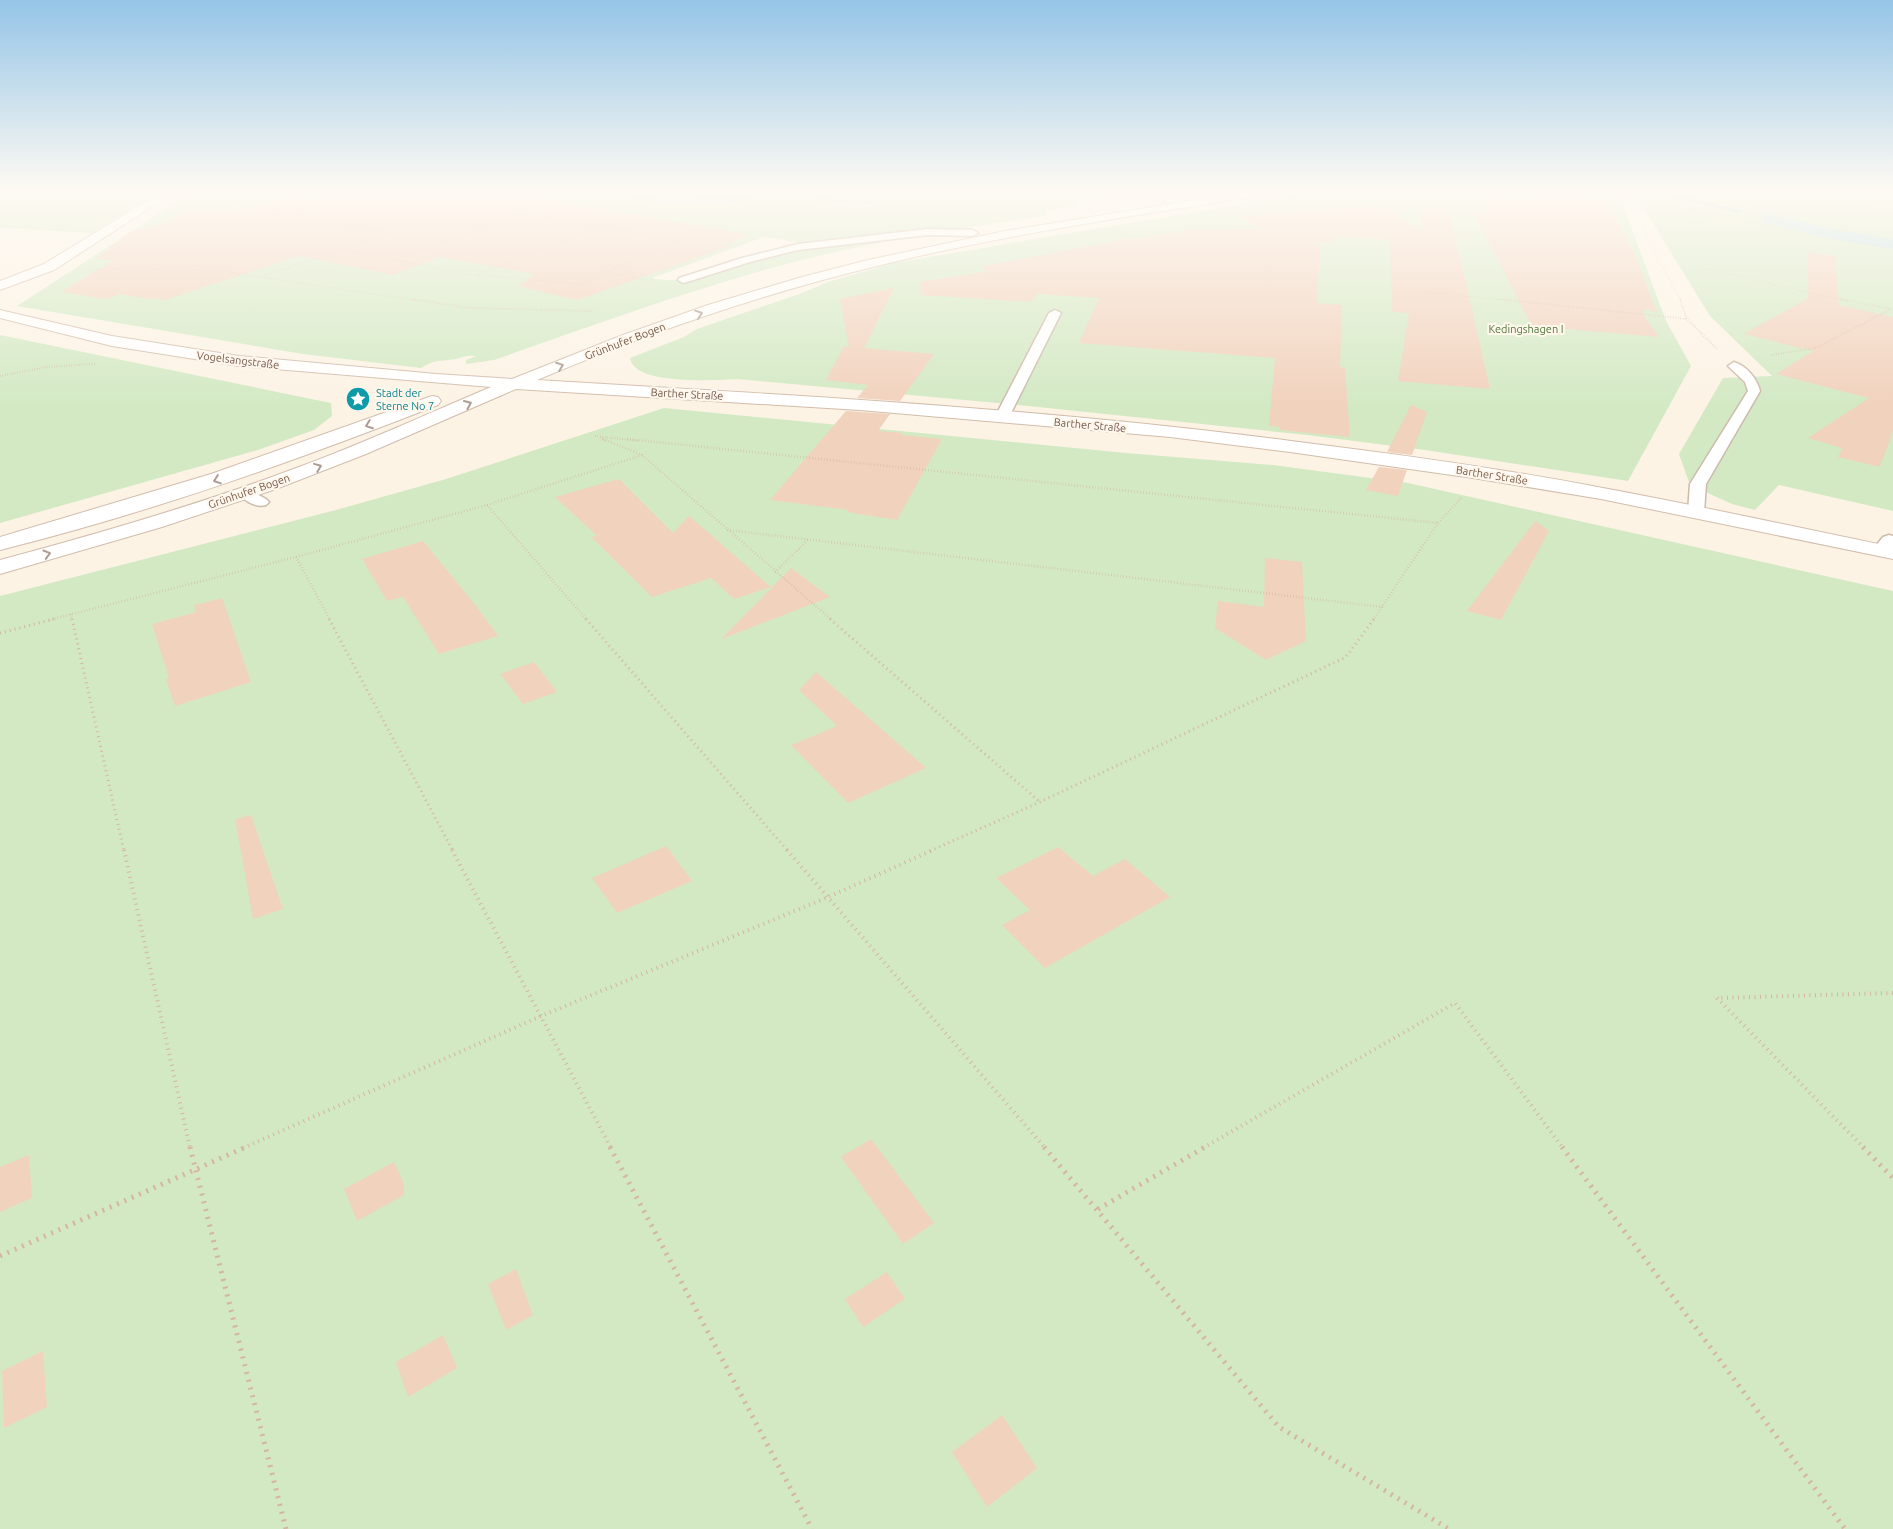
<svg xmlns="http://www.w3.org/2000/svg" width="1893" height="1529" font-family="Ubuntu,sans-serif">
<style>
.green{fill:#d3e9c4}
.water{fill:#badee5;stroke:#a0ced6}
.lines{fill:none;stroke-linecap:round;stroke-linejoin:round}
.stream{fill:#a0ced6;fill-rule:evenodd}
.canal{fill:#badee5;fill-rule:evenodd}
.building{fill:#f1d2bd}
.lane-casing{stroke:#cdbbac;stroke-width:3}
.secondary-casing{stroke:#d2bdac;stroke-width:2}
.path-far5{stroke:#d5b5a0;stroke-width:1;stroke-dasharray:0.5 2;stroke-linecap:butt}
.path-far4{stroke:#d5b5a0;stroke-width:2;stroke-dasharray:0.5 2;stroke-linecap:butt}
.path-far3{stroke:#d5b5a0;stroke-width:2.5;stroke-dasharray:0.5 2.5;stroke-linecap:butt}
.path-far2{stroke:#d5b5a0;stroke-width:3;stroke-dasharray:1 4;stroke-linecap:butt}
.path-far1{stroke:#d5b5a0;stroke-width:4;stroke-dasharray:1 4.5;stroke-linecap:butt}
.path{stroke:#d5b5a0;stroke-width:5;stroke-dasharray:2 6;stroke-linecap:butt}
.lane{fill:#fff;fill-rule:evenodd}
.secondary{fill:#fff;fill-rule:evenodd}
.oneway{stroke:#ac9c93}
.labels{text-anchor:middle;stroke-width:4.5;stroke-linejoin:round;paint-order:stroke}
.far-park-label{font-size:11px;fill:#537942;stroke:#fff7eb}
.far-street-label{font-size:11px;fill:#745a4b;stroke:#fff7eb}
.far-culture-label{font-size:11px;fill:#0d838f;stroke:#fff7eb;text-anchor:start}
</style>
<rect width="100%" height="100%" fill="#fcf3e5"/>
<!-- green -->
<g class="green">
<polygon points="0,191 160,191 91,233 0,228"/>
<path d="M194,191H1105L1113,198L1078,203L1074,206L1047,211V215L953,230L930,228L803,243L764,237L652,278C699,288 743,259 789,251C831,243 873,240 915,235L918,236C771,259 634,311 494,360L466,364V360L476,356C468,355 463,357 456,359C439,362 438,358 421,368L303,354L17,306Z"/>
<path d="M1319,191H1599L1619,194L1666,321L1691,366L1628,481L1425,450L1307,435L1008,404L737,379C716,380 634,386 630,358L684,337L697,329L802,293L828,282L894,263Z"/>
<polygon points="1633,191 1893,191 1893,511 1779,485 1755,510 1732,504 1690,485 1679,454 1723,378 1772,376 1710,316"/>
<polygon points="0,335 331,403 332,416 314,430 258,450 0,523"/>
<polygon points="664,408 1126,453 1273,465 1408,483 1893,591 1893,1529 0,1529 0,596 336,510 446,479"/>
</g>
<!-- water -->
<path class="water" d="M710,191H758L759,194C724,207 689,204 652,200C645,199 636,200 629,197L663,192L674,193Z"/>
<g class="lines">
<!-- stream -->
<g class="stream">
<polygon points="802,191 807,191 816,198 873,202 871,203 815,200"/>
<polygon points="1666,193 1742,211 1742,212 1740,213 1664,195"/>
</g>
<!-- canal -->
<polygon class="canal" points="1770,214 1836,230 1893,239 1893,249 1836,240 1764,223 1761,219 1764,215"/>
</g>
<!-- building -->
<g class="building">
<polygon points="344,191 500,191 751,235 725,244 731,246 577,300 518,286 535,274 440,257 393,275 299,256 165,300 153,298 148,299 121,294 107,299 61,292 114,260 96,259 130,232 165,223 183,210 238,209 295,195 314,200"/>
<polygon points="1546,196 1606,201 1634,252 1657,313 1645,309 1642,313 1659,337 1532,326 1472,210 1487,211 1486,197 1534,201 1534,198 1546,199"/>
<polygon points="1382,205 1422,231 1421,207 1449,209 1490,389 1398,381 1409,313 1392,312 1390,240 1335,236 1334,243 1320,242 1317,303 1342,305 1340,367 1345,368 1350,437 1279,430 1280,427 1269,426 1275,358 1079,343 1099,298 1037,294 1030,302 921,295 920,282 989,271 979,267 1131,238 1134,239 1187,230 1262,228 1240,217 1269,214 1269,212"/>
<polygon points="1807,252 1835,256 1839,305 1893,317 1893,431 1880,467 1838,457 1842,448 1808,438 1869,398 1776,374 1813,351 1744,334 1808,298"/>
<polygon points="894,288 864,348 934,354 900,401 857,398 868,385 826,380 844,346 849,347 840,299"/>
<polygon points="1411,405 1427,412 1412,455 1387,452"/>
<polygon points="846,411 890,414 878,431 903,433 901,435 942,439 897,520 847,512 849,510 770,500"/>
<polygon points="1379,467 1407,470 1398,496 1366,490"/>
<polygon points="619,479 673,533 689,516 771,587 734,599 711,578 652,597 591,537 597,536 555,497"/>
<polygon points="1535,521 1549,531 1501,620 1467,611"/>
<polygon points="423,541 476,606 498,636 439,654 403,597 387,601 362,559"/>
<polygon points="1265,558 1302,562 1306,641 1266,660 1215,628 1218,601 1264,607"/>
<polygon points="791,568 830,597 721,639"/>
<polygon points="222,598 251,682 175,706 166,679 169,678 152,624 196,612 194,605"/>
<polygon points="534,662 557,692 523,704 500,674"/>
<polygon points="816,672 926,768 848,803 791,745 837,726 799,690"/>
<polygon points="251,815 283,909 253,919 235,819"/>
<polygon points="666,846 692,881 617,913 592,878"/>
<polygon points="1058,847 1093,876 1125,859 1170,897 1045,968 1002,925 1030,910 996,878"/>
<polygon points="871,1139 934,1223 903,1244 841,1157"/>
<polygon points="29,1155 32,1198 0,1212 0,1167"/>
<polygon points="394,1162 404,1184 404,1195 357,1221 344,1189"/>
<polygon points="516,1269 533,1315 506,1330 488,1284"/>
<polygon points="887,1272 905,1299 863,1327 845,1299"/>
<polygon points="443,1335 457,1368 408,1397 396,1362"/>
<polygon points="43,1351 47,1407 4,1428 2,1371"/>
<polygon points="1002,1415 1037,1468 987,1507 952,1452"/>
</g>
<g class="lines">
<!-- lane casing -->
<g class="lane-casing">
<g id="lane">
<polygon points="1163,191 1174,191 1180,196 1172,203 1166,203 1165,201 1170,196"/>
<polygon points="928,229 973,230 978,233 973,236 928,235 798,250 750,262 687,282 683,283 678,280 679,278 742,258 798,244"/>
<polygon points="1055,310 1061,313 1009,417 1007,420 997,420 995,417 1049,313"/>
<path d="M1734,362C1747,366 1757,379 1760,391L1706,484L1704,512L1702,515H1690L1688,512L1690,484L1748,391L1745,382L1728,366Z"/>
<path d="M246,488L266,499L269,502L266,505C256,508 245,501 238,493L241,490Z"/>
<path d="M1889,535L1893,536V549L1887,553H1875L1873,550C1876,545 1880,541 1883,537Z"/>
</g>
</g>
<!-- secondary casing -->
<g class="secondary-casing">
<g id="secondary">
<polygon points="163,191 176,191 54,270 0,290 0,281 44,264"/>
<path d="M1250,191H1277L1272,194C1139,215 1005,234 873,267C758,295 646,334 537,380C788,395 1041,408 1291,441C1395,454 1500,468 1603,488C1700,506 1796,527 1893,547V559L1601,499L1473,478L1290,452L1170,437L860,410L516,389L366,454L276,489L162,527L0,574V560C101,533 201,504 299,467C364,443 427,414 491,387L239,366L112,346L0,318V310L112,336L239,356L436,374L512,379L623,335L708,305L802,277L868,260L1005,231Z"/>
<path d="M432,396L438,397L441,401L438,405C295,461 149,513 0,550V537L211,474Z"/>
</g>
</g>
<!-- path-far5 -->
<g class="path-far5">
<polyline points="1628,191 1653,249 1681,301"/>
<polyline points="1296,193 1313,191"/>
<polyline points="203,199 215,191"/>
<polyline points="226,199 389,233 261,277"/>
<polyline points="1753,204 1761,199 1757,195"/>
<polyline points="1689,209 1694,213 1706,216"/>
<polyline points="1705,216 1728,221 1741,221 1740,218 1699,208 1687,208 1708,213"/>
<polyline points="1719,216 1708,214 1718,214 1806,236 1893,247"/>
<polyline points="1687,223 1723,222"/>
<polyline points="1756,223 1764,213 1763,211 1737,196 1739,194 1775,195 1786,191 1826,192 1893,203"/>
<polyline points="344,249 462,274 580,284 681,240 391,191"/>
<polyline points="396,259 522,213"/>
<polyline points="97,269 216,270 420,301"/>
<polyline points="1707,269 1847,301"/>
<polyline points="606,272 655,282"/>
<polyline points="477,275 599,226"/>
<polyline points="1419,291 1511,301"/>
</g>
<!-- path-far4 -->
<g class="path-far4">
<polyline points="412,299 469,308 594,311"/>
<polyline points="1499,299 1687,319"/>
<polyline points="1680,299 1687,319 1718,350"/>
<polyline points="1840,299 1890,309"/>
<polyline points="1771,355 1816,348 1893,308"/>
<polyline points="0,376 47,367 95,364"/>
<polyline points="595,436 639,441"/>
<polyline points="600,438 606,441"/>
</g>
<!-- path-far3 -->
<g class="path-far3">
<polyline points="603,439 642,455 832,620"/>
<polyline points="627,439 1438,523"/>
<polyline points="487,505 587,620"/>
<polyline points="727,530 1383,607"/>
<polyline points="296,557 330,620"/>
<polyline points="775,572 808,540"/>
<polyline points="71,614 72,620"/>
<polyline points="49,620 296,557 487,505 642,455"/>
<polyline points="1373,620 1438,523 1462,497"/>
</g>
<!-- path-far2 -->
<g class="path-far2">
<polyline points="72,619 124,851"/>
<polyline points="329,619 453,851"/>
<polyline points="586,619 788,851"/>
<polyline points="830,619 1040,802"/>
<polyline points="0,633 54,619"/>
<polyline points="930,851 1040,802 1346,657 1374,619"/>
</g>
<!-- path-far1 -->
<g class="path-far1">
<polyline points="124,850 190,1148"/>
<polyline points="452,850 611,1148"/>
<polyline points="787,850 1045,1148"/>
<polyline points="243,1148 541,1016 826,898 933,850"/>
<polyline points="1203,1148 1455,1003 1563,1148"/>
<polyline points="1864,1148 1717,998 1893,993"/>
</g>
<!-- path -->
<g class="path">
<polyline points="190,1147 286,1529"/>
<polyline points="610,1147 812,1529"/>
<polyline points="1044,1147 1279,1427 1449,1529"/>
<polyline points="1562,1147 1845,1529"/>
<polyline points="1863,1147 1893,1178"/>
<polyline points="1098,1209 1205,1147"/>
<polyline points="0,1256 246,1147"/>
</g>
<!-- lane -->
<use href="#lane" class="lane"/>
<!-- secondary -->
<use href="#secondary" class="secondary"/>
</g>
<!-- one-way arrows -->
<defs><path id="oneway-chevron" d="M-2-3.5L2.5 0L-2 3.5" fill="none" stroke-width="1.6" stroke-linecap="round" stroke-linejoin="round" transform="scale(1.25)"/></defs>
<g class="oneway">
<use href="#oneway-chevron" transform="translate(699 314) rotate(-19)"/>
<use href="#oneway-chevron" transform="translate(560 366) rotate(-21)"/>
<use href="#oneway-chevron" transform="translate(468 404) rotate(-24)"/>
<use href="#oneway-chevron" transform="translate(369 425) rotate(159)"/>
<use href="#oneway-chevron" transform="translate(318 467) rotate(-22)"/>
<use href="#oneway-chevron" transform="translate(217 480) rotate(161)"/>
<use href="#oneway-chevron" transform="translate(47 554) rotate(-16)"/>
</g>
<!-- sky -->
<linearGradient id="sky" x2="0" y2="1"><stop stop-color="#95c5e7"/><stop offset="0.47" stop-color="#fefaf3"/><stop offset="1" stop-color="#fefaf3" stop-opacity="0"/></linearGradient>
<rect width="1893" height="405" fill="url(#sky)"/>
<!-- icons -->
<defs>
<g id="sight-disc" transform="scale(1.25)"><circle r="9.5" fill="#0f9aa8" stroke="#fff7eb"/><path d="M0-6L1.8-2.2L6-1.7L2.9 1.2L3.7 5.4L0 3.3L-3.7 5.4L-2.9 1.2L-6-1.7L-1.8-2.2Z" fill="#fff"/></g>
</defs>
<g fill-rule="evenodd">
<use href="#sight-disc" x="358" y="399"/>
</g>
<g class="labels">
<!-- far-park labels -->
<g class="far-park-label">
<text x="1526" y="333">Kedingshagen I</text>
</g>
<!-- far-street labels -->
<g class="far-street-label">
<text transform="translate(625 341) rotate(-21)" y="4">Grünhufer Bogen</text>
<text transform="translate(238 360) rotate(7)" y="4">Vogelsangstraße</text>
<text transform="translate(687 394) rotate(3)" y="4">Barther Straße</text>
<text transform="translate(1090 425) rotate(5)" y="4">Barther Straße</text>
<text transform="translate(1492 475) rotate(9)" y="4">Barther Straße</text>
<text transform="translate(249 491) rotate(-19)" y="4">Grünhufer Bogen</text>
</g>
<!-- far-culture labels -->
<g class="far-culture-label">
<text x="376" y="397">Stadt der<tspan x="376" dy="13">Sterne No 7</tspan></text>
</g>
</g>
</svg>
